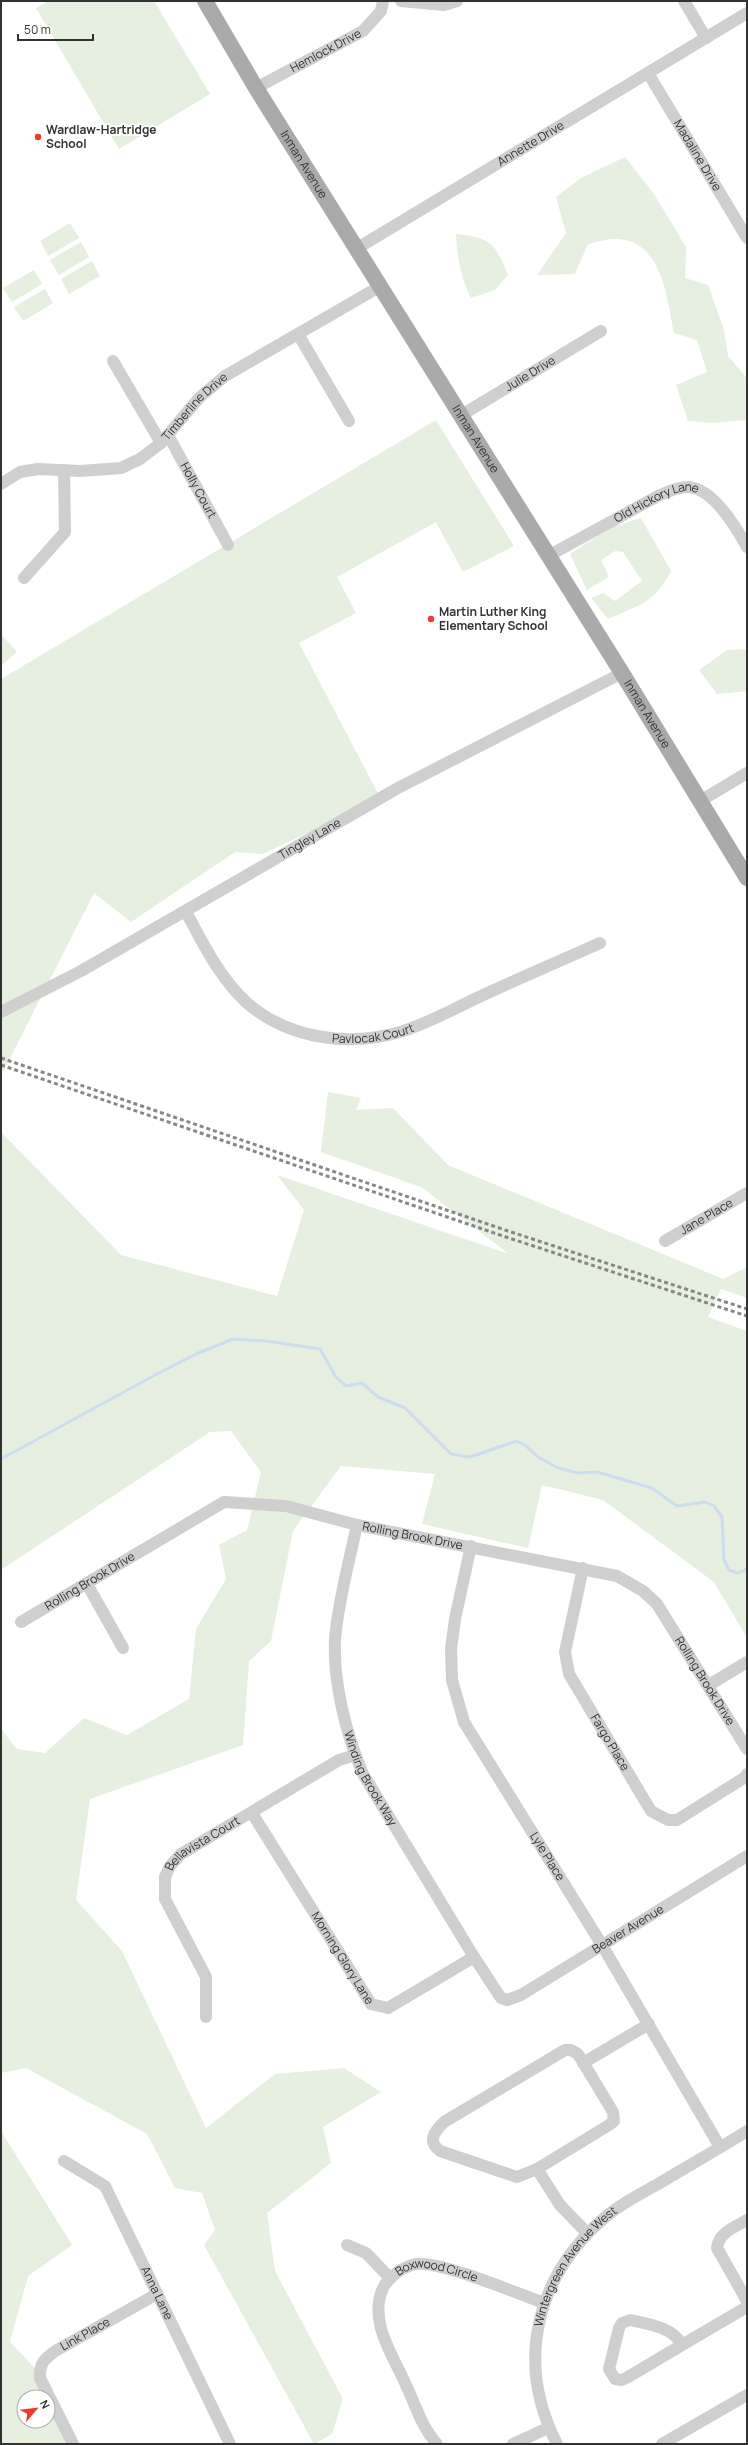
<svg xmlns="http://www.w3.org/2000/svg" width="748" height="2445" font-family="Manrope,sans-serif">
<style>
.green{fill:#e6efe0;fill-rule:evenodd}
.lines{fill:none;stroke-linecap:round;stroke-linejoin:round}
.stream{stroke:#ccddef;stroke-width:3}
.minor{stroke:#cfcfcf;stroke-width:12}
.major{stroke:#aaa;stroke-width:16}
.rail{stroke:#878787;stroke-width:3;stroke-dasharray:4 3;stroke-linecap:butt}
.poi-dot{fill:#ef382f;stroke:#fff;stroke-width:1.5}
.labels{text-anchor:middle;stroke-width:4;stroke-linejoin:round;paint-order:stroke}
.street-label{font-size:12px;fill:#323232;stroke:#fff}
.poi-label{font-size:12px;font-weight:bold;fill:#323232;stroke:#fff;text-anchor:start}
</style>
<rect width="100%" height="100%" fill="#fff"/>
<!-- green -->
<g class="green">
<polygon points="48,1 154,1 210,94 119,149 36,8"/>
<path d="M625,157L654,194L686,247L685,278L708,285L724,330L728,356L747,378V420L712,423L688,421L676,385L707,372L697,340L674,333C667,300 663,243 619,239C610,238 598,242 588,244L575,274L537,275L566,233L556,197L581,178Z"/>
<polygon points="70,223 79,238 48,256 40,241"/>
<path d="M456,234C491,237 495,244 508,275L495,290L471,298C461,278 457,257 456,234Z"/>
<polygon points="81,242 89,257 59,275 50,260"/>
<polygon points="92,261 100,276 69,294 61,279"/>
<polygon points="34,270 42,284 12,302 3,288"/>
<polygon points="45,289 53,303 23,321 14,307"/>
<polygon points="436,420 514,546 463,572 436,522 337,577 356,613 299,643 381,799 262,854 235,852 131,922 94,893 1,1076 1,679"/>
<path d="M641,518L671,571C654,603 640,605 608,619L591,598L603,593L615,601L642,581L623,552L615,551L601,560L609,577L587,590L570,554L612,527Z"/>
<polygon points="1,634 17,652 1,666"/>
<polygon points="747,649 747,691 717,694 699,670 727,650"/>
<polygon points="328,1092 361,1098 356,1110 393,1108 448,1165 723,1279 747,1267 747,1298 721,1289 708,1317 747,1331 747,1638 714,1582 603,1500 542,1485 528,1548 422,1524 435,1474 341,1466 293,1531 271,1641 249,1661 243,1745 90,1799 76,1900 122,1951 206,2128 275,2074 344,2068 381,2092 323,2127 331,2163 267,2213 275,2271 343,2399 332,2434 314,2444 204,2245 215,2230 202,2193 175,2188 147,2134 26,2068 1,2073 1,1729 17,1749 45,1753 84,1718 127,1735 189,1699 196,1629 226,1579 219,1545 247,1530 261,1472 231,1431 210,1432 1,1570 1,1132 121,1255 277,1296 304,1210 277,1175 509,1254 421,1187 321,1152"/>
<path d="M1,2131L72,2245L28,2276L10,2342L47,2381L76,2444H1ZM24,2397H48V2421H24Z"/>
</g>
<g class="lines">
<!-- stream -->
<polyline class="stream" points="1,1459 155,1375 196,1354 233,1339 266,1341 320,1349 336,1377 346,1386 362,1383 378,1397 405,1408 451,1454 470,1457 517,1441 526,1446 538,1457 558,1468 578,1473 597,1472 652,1488 677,1506 705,1502 714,1506 722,1517 724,1560 729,1570 738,1573 747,1569"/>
<!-- minor -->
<g class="minor">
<polyline points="401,1 444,5 457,1"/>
<polyline points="684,1 706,38"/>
<path id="s1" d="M648,73L747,238"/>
<path id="s2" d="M256,88L363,31L381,11L383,1"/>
<path id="s3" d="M356,249L747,13"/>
<polyline points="298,334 349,421"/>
<polyline points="113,361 161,443"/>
<path id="s4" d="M460,416L601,331"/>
<path id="s5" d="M168,435L228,545"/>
<path id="s6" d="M1,484L20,472L38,469L80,471L121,468L140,459L161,443L199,398L225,376L379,287"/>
<path id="s7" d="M548,556L658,496C667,492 677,487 688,487C713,488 736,527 747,547"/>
<polyline points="24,578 65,532 64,470"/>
<polyline points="700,801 747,773"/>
<path id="s8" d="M186,912C203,943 219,977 246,1002C288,1039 348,1047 400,1032C427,1024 455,1008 481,996C520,978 560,961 600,943"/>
<path id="s9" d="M1,1012L81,971L398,788L622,673"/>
<path id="s10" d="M665,1241L747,1193"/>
<path id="s11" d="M357,1525C349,1562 338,1602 335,1639C333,1682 346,1734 363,1774L474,1957L501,1998L507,2000L521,1995L747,1856"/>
<path id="s12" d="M471,1546L455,1619L451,1649L452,1680L464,1722L602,1945L720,2147"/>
<path id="s13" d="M583,1568L565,1652L569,1674L651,1811L668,1820H677L744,1778L747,1774"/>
<polyline points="87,1584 123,1648"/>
<path id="s14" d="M21,1622L224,1502L286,1506L357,1525L617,1576L643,1591L657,1604L747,1749"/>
<polyline points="709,1685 747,1662"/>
<path id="s15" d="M252,1813L371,2004L388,2008L474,1957"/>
<path id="s16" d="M206,2017V1977L165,1899V1877L170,1866L181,1854L339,1760L355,1755"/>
<path d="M565,2050H571L578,2054L613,2112L614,2121L609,2125L537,2169L517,2177L440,2151C427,2141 434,2132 444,2122Z"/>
<polyline points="583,2063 649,2024"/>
<path id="s17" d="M64,2161L105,2186L230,2444"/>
<polyline points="537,2169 560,2205 587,2233"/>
<path d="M747,2220C735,2227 719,2232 717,2248L747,2301"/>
<polyline points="347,2245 366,2253 390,2278"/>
<path d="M630,2320C648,2324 673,2327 682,2345L628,2377L622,2380L615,2379L609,2369L619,2328L622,2323Z"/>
<polyline points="682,2345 747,2307"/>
<path id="s18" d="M73,2444L40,2378C39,2363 45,2358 57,2350L157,2294"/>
<path id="s19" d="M437,2444C422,2428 415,2404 406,2385C393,2355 368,2321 383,2288C389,2276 403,2267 416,2264C438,2260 519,2294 544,2303"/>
<polyline points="513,2444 548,2428"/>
<path id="s20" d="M557,2444C514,2360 537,2273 609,2214C624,2202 642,2193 658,2184C688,2166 718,2149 747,2131"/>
<polyline points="662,2444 747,2395"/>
</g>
<!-- major -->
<path class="major" id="s21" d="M205,1L256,88L622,673L747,878"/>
<!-- rail -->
<g class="rail">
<polyline points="1,1058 508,1231 747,1309"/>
<polyline points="1,1065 506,1237 747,1316"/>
</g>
</g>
<!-- markers -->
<g class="poi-dot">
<circle cx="38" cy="137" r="4"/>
<circle cx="431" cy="619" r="4"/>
</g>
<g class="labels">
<!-- street labels -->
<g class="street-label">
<text dy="4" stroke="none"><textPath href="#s2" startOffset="79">Hemlock Drive</textPath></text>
<text dy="4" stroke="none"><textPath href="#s3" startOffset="204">Annette Drive</textPath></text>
<text dy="4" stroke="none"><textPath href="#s1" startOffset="96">Madaline Drive</textPath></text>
<text dy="4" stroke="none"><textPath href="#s21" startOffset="191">Inman Avenue</textPath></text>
<text dy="4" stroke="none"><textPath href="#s4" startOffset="82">Julie Drive</textPath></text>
<text dy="4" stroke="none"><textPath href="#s6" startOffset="221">Timberline Drive</textPath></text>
<text dy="4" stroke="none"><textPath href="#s21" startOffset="515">Inman Avenue</textPath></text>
<text dy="4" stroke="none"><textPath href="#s5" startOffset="63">Holly Court</textPath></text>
<text dy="4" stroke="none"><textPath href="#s7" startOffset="122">Old Hickory Lane</textPath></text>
<text dy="4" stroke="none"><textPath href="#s21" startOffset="839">Inman Avenue</textPath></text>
<text dy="4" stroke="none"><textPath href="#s9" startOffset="354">Tingley Lane</textPath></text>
<text dy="4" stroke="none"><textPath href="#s8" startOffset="245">Pavlocak Court</textPath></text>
<text dy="4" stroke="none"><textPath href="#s10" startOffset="48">Jane Place</textPath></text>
<text dy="4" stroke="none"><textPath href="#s14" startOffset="428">Rolling Brook Drive</textPath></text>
<text dy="4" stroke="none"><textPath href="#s14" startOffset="80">Rolling Brook Drive</textPath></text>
<text dy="4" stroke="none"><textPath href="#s14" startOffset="776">Rolling Brook Drive</textPath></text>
<text dy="4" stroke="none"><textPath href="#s13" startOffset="188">Fargo Place</textPath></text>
<text dy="4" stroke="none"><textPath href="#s11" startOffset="262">Winding Brook Way</textPath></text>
<text dy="4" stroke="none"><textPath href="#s16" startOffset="202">Bellavista Court</textPath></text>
<text dy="4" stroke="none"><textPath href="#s12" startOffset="338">Lyle Place</textPath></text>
<text dy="4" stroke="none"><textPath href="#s11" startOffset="665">Beaver Avenue</textPath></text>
<text dy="4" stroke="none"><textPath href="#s15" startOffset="171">Morning Glory Lane</textPath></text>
<text dy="4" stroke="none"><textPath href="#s20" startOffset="193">Wintergreen Avenue West</textPath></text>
<text dy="4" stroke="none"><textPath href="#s19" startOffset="233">Boxwood Circle</textPath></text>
<text dy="4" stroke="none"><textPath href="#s17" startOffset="167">Anna Lane</textPath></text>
<text dy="4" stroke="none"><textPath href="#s18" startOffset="141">Link Place</textPath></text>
</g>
<!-- poi labels -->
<g class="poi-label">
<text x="46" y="134">Wardlaw-Hartridge<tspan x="46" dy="14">School</tspan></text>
<text x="439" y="616">Martin Luther King<tspan x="439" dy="14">Elementary School</tspan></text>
</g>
</g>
<!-- border -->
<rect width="748" height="2445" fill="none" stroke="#323232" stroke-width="4"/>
<!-- north arrow -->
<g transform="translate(36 2409) rotate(62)"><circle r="19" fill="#ffffff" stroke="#adadad"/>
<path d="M0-3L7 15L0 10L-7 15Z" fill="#ef382f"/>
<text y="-6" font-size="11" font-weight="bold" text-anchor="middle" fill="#323232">N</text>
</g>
<!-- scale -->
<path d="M18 34v6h75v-6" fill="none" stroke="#323232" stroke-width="2"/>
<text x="24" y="34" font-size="12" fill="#323232" stroke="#ffffff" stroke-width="3" paint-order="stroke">50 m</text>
</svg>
